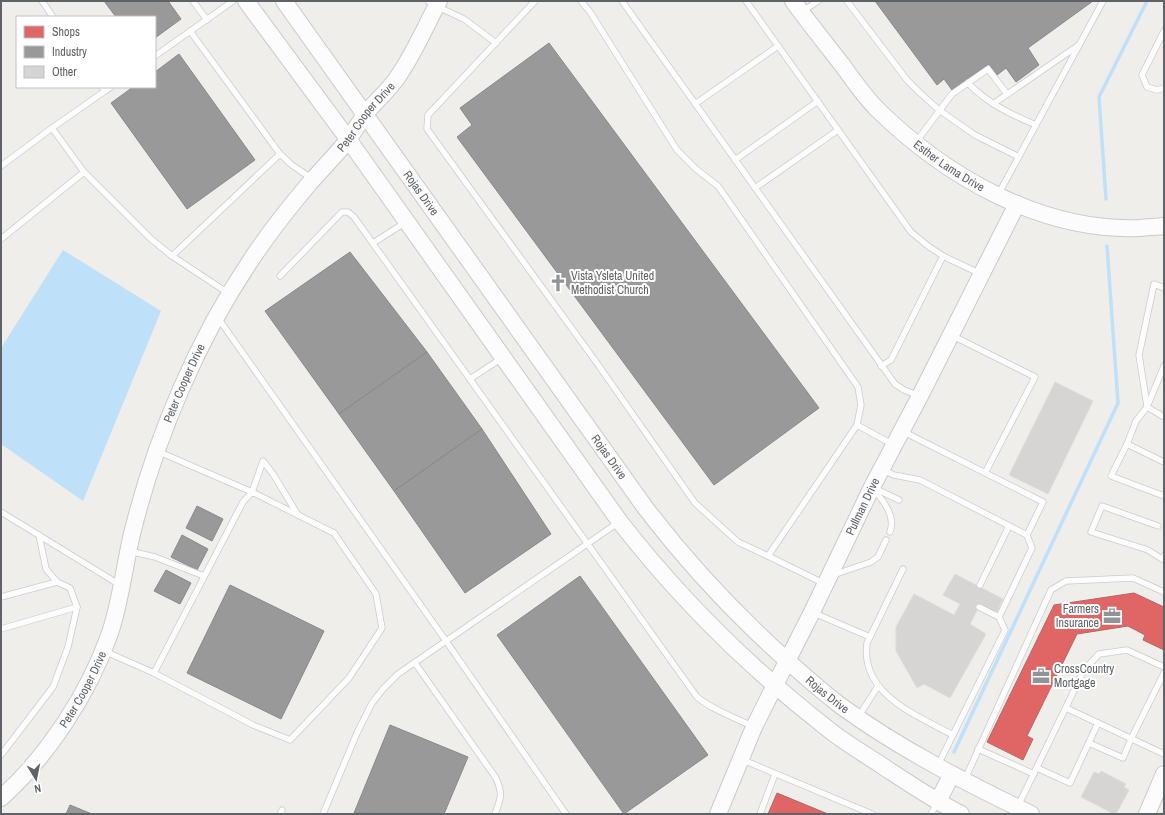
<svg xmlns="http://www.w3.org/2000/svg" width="1165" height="815" font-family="'Archivo Narrow',sans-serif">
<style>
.water{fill:#bfe0f9}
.shops{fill:#e06666;stroke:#b96567}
.industry{fill:#999;stroke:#88898a}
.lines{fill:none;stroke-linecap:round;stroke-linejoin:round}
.stream{stroke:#bfe0f9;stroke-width:3.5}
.building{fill:#d6d5d3;stroke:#deddd9}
.lane-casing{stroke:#cbcccc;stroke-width:7}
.secondary-casing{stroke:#cacacb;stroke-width:18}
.lane{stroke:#fdfcfc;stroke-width:5.5}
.secondary{stroke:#fdfcfc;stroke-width:16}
.labels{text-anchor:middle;stroke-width:4;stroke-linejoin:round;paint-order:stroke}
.street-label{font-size:12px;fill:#5f6368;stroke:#fff}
.poi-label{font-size:12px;fill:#5f6368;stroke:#fff;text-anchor:start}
</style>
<rect width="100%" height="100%" fill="#efeeea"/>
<!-- water -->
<polygon class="water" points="63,250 161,311 83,501 1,444 1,348"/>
<!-- shops -->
<g class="shops">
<polygon points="1134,593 1164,607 1164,650 1143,640 1145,635 1128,626 1077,634 1027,736 1033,739 1023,760 987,742 1054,605"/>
<polygon points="777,793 828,814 768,814"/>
</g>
<!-- industry -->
<g class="industry">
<polygon points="104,1 168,1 181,19 155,38 155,17 116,17"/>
<polygon points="875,1 1093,1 1028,48 1039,65 1016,82 1006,68 997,75 989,64 952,90 944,79 937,85"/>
<polygon points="549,43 819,408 714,485 457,137 472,125 460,108"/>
<polygon points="179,54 255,160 187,209 111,103 133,87 155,87 155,72"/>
<polygon points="350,252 427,352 339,414 265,311"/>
<polygon points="427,352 482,429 394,491 339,414"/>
<polygon points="482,429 551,534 465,593 394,491"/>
<polygon points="197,506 223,519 212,541 186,528"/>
<polygon points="182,535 208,549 197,570 171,557"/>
<polygon points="166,570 191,583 180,604 154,591"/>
<polygon points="580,576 708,755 624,814 497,635"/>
<polygon points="230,585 324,631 281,719 187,673"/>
<polygon points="390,725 468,757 444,814 354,813"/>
<polygon points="70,805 92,814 66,814"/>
</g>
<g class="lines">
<!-- stream -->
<g class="stream">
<polyline points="1106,199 1099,97 1147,1"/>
<polyline points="954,752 1118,403 1107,246"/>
</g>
</g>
<!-- building -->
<g class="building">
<polygon points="1055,382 1093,401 1048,494 1009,475"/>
<polygon points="955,574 1003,599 997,612 979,607 970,624 986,634 950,698 924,684 917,688 896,651 896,627 914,594 954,615 960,604 943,595"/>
<polygon points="1101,771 1126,784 1124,787 1129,790 1116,814 1114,814 1081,797 1094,772 1099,774"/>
</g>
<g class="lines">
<!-- lane casing -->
<g class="lane-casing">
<g id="lane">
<polyline points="42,1 53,17"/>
<polyline points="193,1 207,20"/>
<polyline points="428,1 436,6 464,19 496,43"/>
<polyline points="535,1 428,115 427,129 594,359 695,503 738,542 768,556"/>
<polyline points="581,1 590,12 677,150 696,169 718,186 858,387 861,405 857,425"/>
<polyline points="622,1 895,384 904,390 919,396"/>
<polyline points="746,1 911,232 928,246 943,256 981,274"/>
<polyline points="847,1 907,80 920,93 939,110 975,135 1019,157"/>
<polyline points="803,11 818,1"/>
<polyline points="190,31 280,154 292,165 311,178"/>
<polyline points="1164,31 1142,75 1147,87 1157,90 1164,88"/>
<polyline points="155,56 233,1"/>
<path d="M968,83C987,103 1010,114 1036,125"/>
<polyline points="102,87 105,91 111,87"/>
<polyline points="695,104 778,46"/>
<polyline points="993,104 1079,45"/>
<polyline points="52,128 105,91"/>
<polyline points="916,142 952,94 988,69 1007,94"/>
<polyline points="735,160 818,101"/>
<polyline points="1,166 52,128 84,172 151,239 172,256"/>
<polyline points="755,188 838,130"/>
<polyline points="998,195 1103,1"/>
<polyline points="1,239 84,172"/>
<polyline points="373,243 406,222"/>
<path d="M280,276L342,212H348L354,217L697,697C713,710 733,717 752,726"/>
<polyline points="228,293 172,256 280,154"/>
<polyline points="218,318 446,641 566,814"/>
<polyline points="951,335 1035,377 985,473"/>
<polyline points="881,366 891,360 943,256"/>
<polyline points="1164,366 1147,407 1136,421 1127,444 1111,476 1164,496"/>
<polyline points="470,379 502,358"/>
<polyline points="1147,406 1139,355 1154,284 1164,288"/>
<polyline points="1147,407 1164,417"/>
<polyline points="902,431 1043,502 1027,535 1032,548 999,617 1005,630 938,765"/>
<polyline points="1127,444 1164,462"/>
<polyline points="157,451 252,492 263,461 273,474 298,515"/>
<polyline points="883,470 894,475 920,480 1027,535"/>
<polyline points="874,488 899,500"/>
<path d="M873,489C883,500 896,516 890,532"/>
<polygon points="252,492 334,533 376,594 382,628 349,678 290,740 253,725 154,673 243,502"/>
<polyline points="1,512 120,585"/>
<polyline points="1158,526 1102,506 1091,532 1148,550 1162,559 1164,556"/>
<polyline points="129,551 155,557 204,576"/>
<path d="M903,569L867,643C860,694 916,715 953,735"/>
<polyline points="833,575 871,562 878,557 886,540"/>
<polyline points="825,584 768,556 857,425 892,444"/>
<polyline points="980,585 1009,526"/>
<polyline points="1,597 57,582"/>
<polyline points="979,607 999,617"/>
<polyline points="814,613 870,637"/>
<polyline points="1,629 77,607"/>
<polyline points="104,651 154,673"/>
<path d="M415,663L496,778C503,794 501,798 495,814"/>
<polyline points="1066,708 1164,754"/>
<polyline points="859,716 878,686"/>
<polyline points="1089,743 1123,758 1131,739 1164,673"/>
<polyline points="978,749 1034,774"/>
<polyline points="1,755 53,687 68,647 77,607 70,588 57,582 46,569 39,535"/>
<polyline points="743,760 872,814"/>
<polyline points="1037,768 1070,783 1098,723"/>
<polyline points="965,779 1051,590 1066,581 1133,578 1164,592"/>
<polyline points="1018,806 1084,670 1099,654 1127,650 1164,667"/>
<polyline points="280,814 282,810"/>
<polyline points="323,814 357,733 372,703 383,689 398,674 619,522"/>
<polyline points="760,814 775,774"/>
<polyline points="931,814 938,802"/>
</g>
</g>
<!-- secondary casing -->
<g class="secondary-casing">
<g id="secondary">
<path d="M246,1L348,139L620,522C680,599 751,669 828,729C844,742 863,753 881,765C907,782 933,800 961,814"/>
<path id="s1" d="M284,1L644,506C682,556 724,602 770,645C793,666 816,687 841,706C900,749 965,782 1031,814"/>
<path id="s2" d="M793,1C809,23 826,44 843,66C853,80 864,96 877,109C945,176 1041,232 1140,228C1148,227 1156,227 1164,226"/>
<path id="s3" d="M1,798C48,756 89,693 110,633C120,603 124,570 131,538C143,488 160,437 181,389C203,338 230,289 262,244C276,224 292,204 308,185C321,170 335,156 348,140C354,131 360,122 366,113C376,101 388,91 397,78C414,54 425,27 439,1"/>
<polyline points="938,801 952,774"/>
<path id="s4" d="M718,814L754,727L775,685L812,612L872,487L920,396L1017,204"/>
<polyline points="1147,814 1164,774"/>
</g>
</g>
<!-- lane -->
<use href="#lane" class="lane"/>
<!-- secondary -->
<use href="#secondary" class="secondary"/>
</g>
<!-- icons -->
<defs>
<g id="church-bare" transform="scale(1.38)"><path d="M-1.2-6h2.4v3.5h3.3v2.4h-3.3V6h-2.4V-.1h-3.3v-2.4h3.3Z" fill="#919496" stroke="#fff" stroke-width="2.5" paint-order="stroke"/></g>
<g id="office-bare" transform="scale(1.38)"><path d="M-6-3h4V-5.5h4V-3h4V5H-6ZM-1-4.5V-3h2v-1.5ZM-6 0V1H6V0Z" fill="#919496" stroke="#fff" stroke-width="2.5" paint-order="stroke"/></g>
</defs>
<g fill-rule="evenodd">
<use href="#church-bare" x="558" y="283"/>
<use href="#office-bare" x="1112" y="616"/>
<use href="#office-bare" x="1041" y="676"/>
</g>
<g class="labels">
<!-- street labels -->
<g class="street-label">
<text dy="4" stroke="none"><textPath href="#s3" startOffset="785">Peter Cooper Drive</textPath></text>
<text dy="4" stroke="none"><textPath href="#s2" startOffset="229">Esther Lama Drive</textPath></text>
<text dy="4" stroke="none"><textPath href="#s1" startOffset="236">Rojas Drive</textPath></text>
<text dy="4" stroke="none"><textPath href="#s3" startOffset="461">Peter Cooper Drive</textPath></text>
<text dy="4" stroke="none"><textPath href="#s1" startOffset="560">Rojas Drive</textPath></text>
<text dy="4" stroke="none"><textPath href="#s4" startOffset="340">Pullman Drive</textPath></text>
<text dy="4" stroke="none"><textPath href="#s3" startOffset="137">Peter Cooper Drive</textPath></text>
<text dy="4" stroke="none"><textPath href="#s1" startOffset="884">Rojas Drive</textPath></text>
</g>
<!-- poi labels -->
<g class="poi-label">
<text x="571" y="280">Vista Ysleta United<tspan x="571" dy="14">Methodist Church</tspan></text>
<text x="1099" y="613" text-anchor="end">Farmers<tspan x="1099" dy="14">Insurance</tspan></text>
<text x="1054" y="673">CrossCountry<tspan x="1054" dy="14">Mortgage</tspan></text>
</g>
</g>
<!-- border -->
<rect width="1165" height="815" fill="none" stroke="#5f6368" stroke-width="4"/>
<!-- legend -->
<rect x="16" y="16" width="140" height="72" fill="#ffffff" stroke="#bfc1c3"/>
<rect x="24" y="26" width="20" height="12" fill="#e06666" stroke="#bfc1c3"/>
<text x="52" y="36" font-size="12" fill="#5f6368">Shops</text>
<rect x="24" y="46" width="20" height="12" fill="#999999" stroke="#bfc1c3"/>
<text x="52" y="56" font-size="12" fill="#5f6368">Industry</text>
<rect x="24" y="66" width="20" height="12" fill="#d6d5d3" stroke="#bfc1c3"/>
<text x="52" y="76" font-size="12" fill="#5f6368">Other</text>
<!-- north arrow -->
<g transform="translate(36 779) rotate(170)" stroke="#ffffff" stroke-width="3" paint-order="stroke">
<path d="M0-3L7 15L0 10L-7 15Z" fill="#5f6368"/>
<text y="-6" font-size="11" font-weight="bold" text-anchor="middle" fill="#5f6368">N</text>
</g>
</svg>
